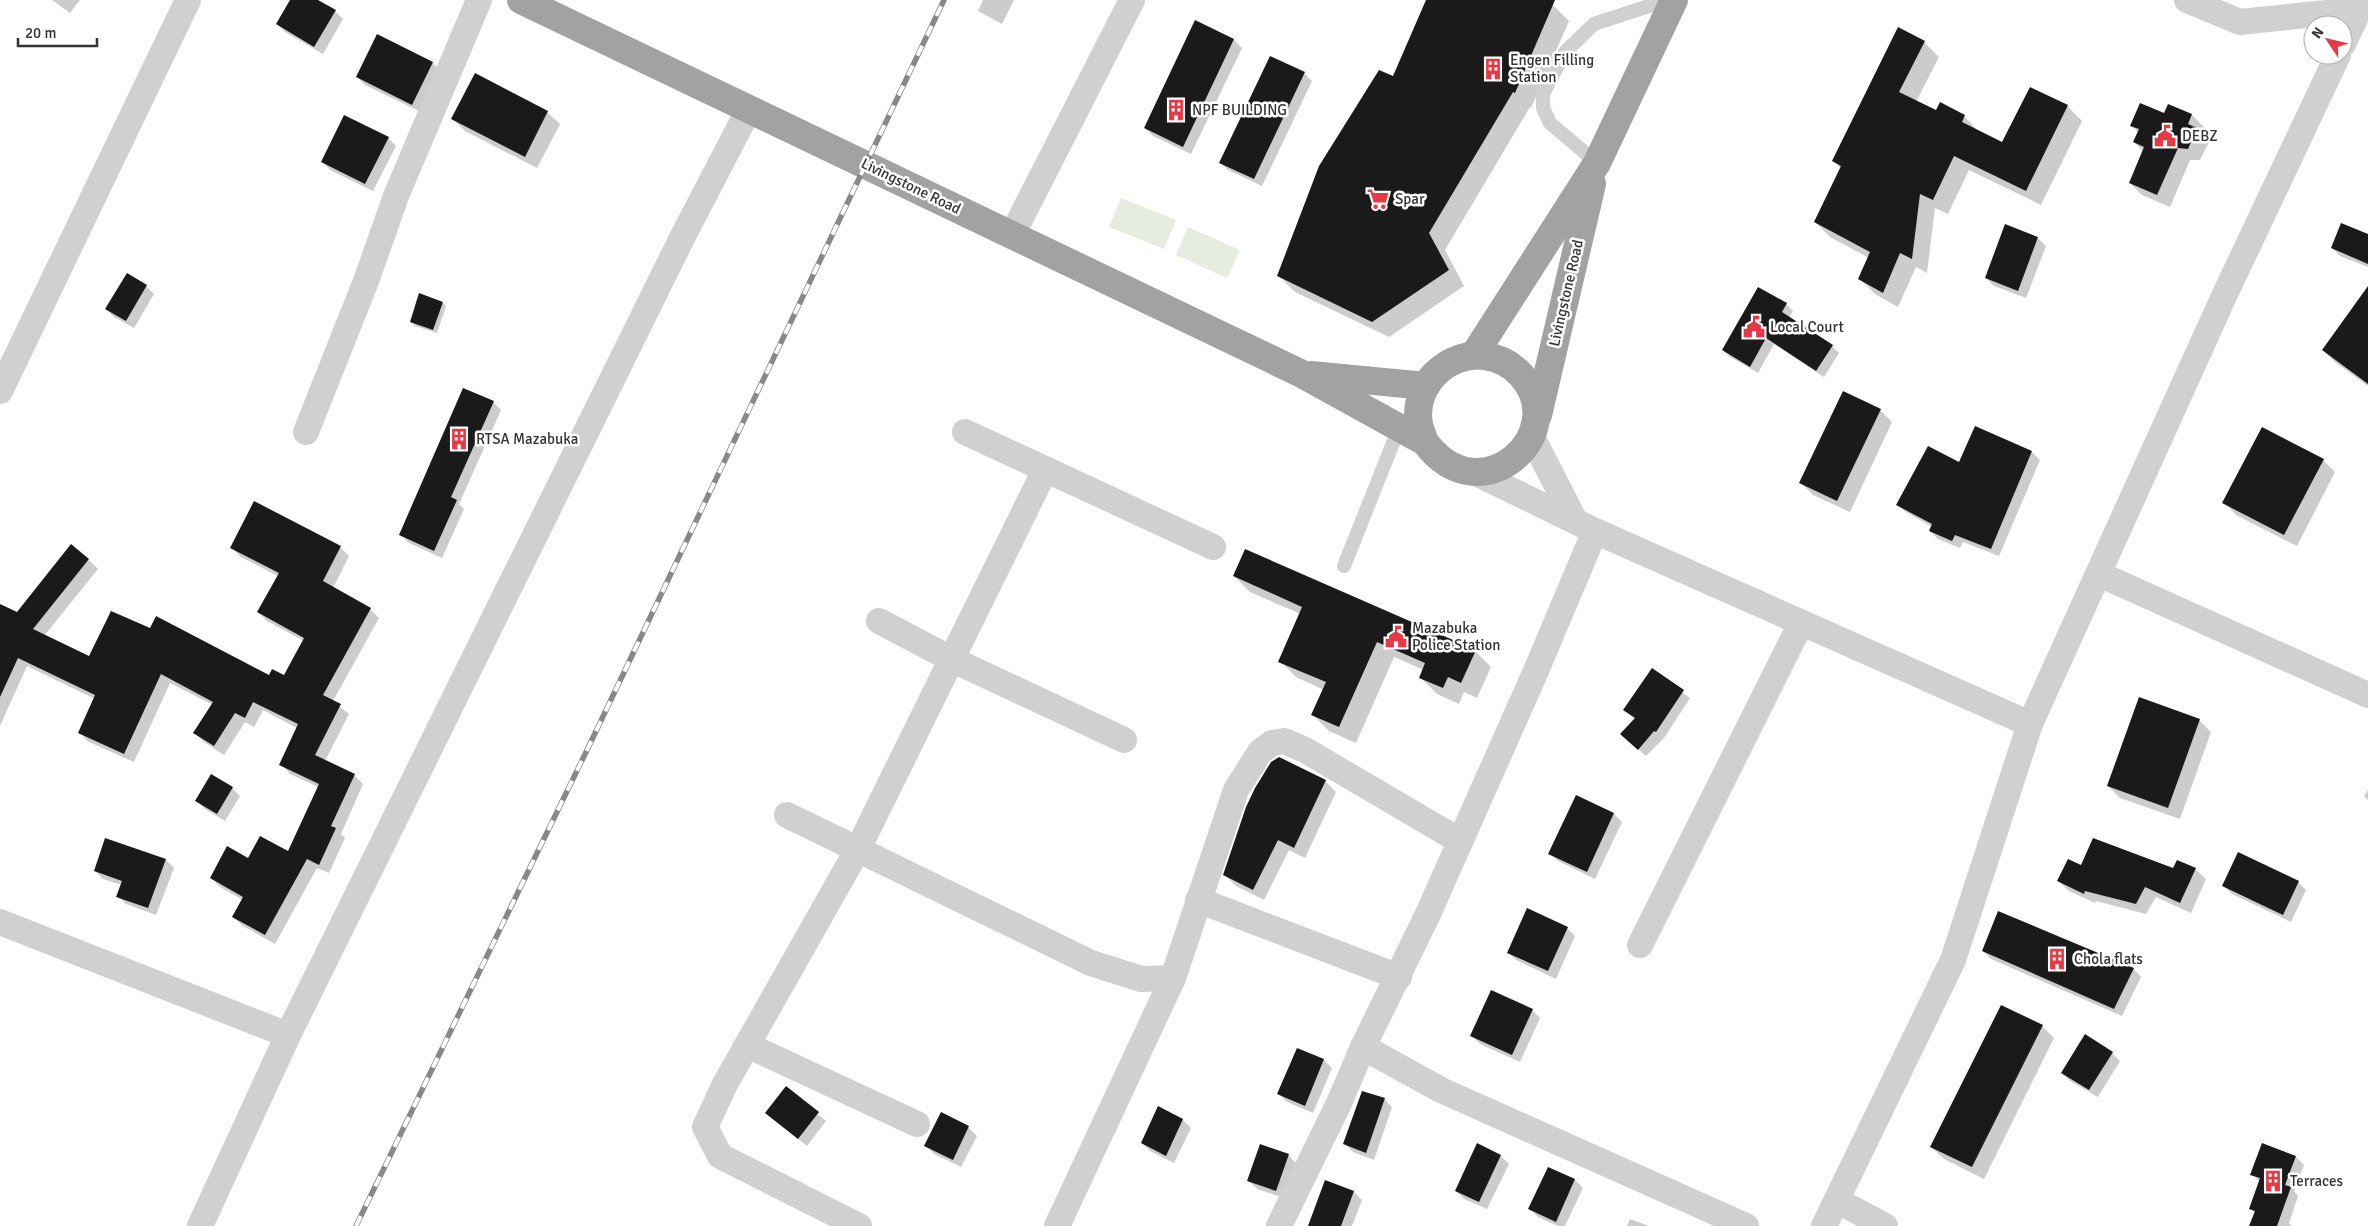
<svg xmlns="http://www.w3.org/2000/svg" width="2368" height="1226" font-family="Signika,sans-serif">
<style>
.green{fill:#e6ecdf}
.shadow{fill:#0003}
.building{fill:#1a1a1a}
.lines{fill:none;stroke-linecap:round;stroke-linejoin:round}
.service{stroke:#d0d0d0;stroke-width:14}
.minor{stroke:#d0d0d0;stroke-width:26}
.trunk{stroke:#a2a2a2;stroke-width:28}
.rail-casing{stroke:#888;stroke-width:5.5}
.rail{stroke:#fff;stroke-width:4;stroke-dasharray:11;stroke-linecap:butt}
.labels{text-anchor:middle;stroke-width:5;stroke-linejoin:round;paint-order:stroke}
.poi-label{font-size:15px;fill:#333;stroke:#fff;text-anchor:start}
.street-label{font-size:15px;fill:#333;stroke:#fff}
</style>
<rect width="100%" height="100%" fill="#fff"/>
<!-- green -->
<g class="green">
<polygon points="1121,198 1176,220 1164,249 1109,227"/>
<polygon points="1188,227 1240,250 1227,278 1176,255"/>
</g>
<!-- shadow -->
<g class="shadow">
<polygon points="52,0 80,0 70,13"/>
<polygon points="292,0 316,0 335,11 343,19 323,54 285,32 277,24"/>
<polygon points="983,0 1014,0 1002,24 978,11"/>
<polygon points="1427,0 1542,0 1553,5 1569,21 1531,108 1530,107 1445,250 1464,286 1389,337 1295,292 1279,276 1394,78"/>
<polygon points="1196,22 1234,40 1242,48 1191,154 1153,136 1145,128"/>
<polygon points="378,36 433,63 441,71 421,112 365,85 357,77"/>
<polygon points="1924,42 1939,57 1916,102 1936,112 1964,116 1979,132 2003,143 2030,88 2067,106 2082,121 2041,205 1969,170 1948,214 1935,208 1927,273 1916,267 1898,307 1875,294 1860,279 1869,258 1830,237 1815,222 1841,169 1834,161"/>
<polygon points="1304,73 1312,81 1262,186 1228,170 1220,162"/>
<polygon points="2169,106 2192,115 2204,127 2201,134 2209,142 2200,160 2190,160 2170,207 2142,195 2130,183 2143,151 2134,142 2139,133 2132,126 2165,114"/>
<polygon points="547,112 560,124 537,168 465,131 453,119"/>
<polygon points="388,138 396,146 373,191 330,170 323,162"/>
<polygon points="2368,235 2368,267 2340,256 2332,248"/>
<polygon points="2038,238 2046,246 2026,298 1994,286 1986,278"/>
<polygon points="127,275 146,286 154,294 134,328 114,317 106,309"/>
<polygon points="2368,295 2368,386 2335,362 2323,350"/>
<polygon points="443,303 446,306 437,333 415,326 411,322"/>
<polygon points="1786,304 1793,311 1789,318 1832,346 1839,353 1824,377 1774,344 1758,373 1730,357 1723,350"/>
<polygon points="493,402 501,410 459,504 464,509 442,558 409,543 401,535"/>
<polygon points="1880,410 1892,422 1850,512 1813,495 1801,483"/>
<polygon points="1975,427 2032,452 2040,460 1999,556 1963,542 1960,548 1938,539 1930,531 1932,527 1906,512 1898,504 1959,464"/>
<polygon points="2323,460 2335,472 2297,546 2236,515 2224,502"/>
<polygon points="340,547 349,556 333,588 370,609 379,618 333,701 349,714 325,761 354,775 363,784 341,834 345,838 329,873 317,868 275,944 243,926 233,917 243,900 220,887 211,878 249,860 289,853 318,787 290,774 281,764 297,728 263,710 254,727 245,722 224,755 204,742 195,733 213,705 170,683 134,762 89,742 79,732 95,699 27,666 0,726 0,605 18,613 89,560 98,569 44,636 90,658 150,630 269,676 284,677 304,641 267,621 258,612 278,576 241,557 232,548"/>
<polygon points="1234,576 1475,651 1491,667 1477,698 1464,692 1459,704 1437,694 1421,678 1424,670 1394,657 1356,743 1329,731 1313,715 1324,690 1296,677 1280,661 1301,614 1250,592"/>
<polygon points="1652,670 1690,698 1664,738 1646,756 1629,741 1635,719 1625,710"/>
<polygon points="2199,720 2211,732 2180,819 2120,798 2108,786"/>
<polygon points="1325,781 1336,792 1305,858 1289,850 1264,900 1236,886 1225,875"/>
<polygon points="232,788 240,796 225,821 205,809 197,801"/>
<polygon points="2368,790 2368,800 2364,796"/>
<polygon points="1576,797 1614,814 1622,822 1595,879 1558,861 1550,853"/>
<polygon points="106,839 166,860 174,868 156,915 126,904 118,896 122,885 103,879 95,871"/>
<polygon points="2081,866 2195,869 2206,879 2191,913 2156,897 2146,914 2096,901 2095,903 2069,891 2058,881"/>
<polygon points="2298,882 2306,890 2291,922 2232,894 2224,886"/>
<polygon points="1567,928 1575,936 1556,979 1516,960 1508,952"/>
<polygon points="1983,951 2134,969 2141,977 2122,1016 1991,959"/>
<polygon points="1492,992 1532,1010 1540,1018 1520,1062 1480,1044 1472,1036"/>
<polygon points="2042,1026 2054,1038 1984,1179 1944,1159 1931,1147"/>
<polygon points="1297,1050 1324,1060 1332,1068 1313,1113 1287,1102 1279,1094"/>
<polygon points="2112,1053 2120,1061 2098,1097 2070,1081 2062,1073"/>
<polygon points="786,1088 826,1121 807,1146 766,1113"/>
<polygon points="1384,1099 1392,1107 1374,1160 1353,1152 1345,1144"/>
<polygon points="1159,1108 1183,1120 1191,1128 1174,1163 1150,1151 1142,1143"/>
<polygon points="942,1114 969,1128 977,1136 961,1167 934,1154 926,1146"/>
<polygon points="1288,1155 1296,1163 1284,1198 1257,1189 1249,1181"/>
<polygon points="1501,1156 1509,1164 1487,1209 1464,1199 1456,1191"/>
<polygon points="2296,1157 2304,1165 2294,1191 2298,1196 2289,1223 2292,1226 2251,1226 2255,1213 2250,1208 2260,1182 2252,1174"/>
<polygon points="1548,1168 1575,1180 1583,1188 1565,1226 1558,1226 1538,1217 1530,1209"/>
<polygon points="1326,1182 1354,1192 1362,1200 1352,1226 1313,1226"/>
<polygon points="1630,1219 1649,1226 1627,1226"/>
</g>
<!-- building -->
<g class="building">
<polygon points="290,0 318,0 336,10 314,47 276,24"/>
<polygon points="1426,0 1555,0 1515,93 1513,92 1429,233 1449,270 1372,322 1277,276 1319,166 1379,70 1393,76"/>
<polygon points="1195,20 1234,39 1183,147 1144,128"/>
<polygon points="1898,27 1925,41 1899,92 1936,110 1940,102 1965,115 1962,122 2002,142 2030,87 2068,105 2026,191 1954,156 1933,200 1920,194 1912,259 1900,253 1883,293 1858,279 1870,252 1814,222 1841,166 1832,161"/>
<polygon points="377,34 433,62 412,105 356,77"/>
<polygon points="1270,56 1305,72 1254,179 1219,163"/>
<polygon points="475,73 548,111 525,157 451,119"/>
<polygon points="2140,103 2164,113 2168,104 2192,114 2188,124 2197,128 2188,149 2178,148 2157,195 2129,183 2144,147 2133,142 2139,129 2130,126"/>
<polygon points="344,115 389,137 365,184 321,162"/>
<polygon points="2341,223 2368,234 2368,264 2331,248"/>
<polygon points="2005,224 2038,237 2018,291 1985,278"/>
<polygon points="127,273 147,285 126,321 105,309"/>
<polygon points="2368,286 2368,384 2322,350"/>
<polygon points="1758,287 1787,303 1782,312 1833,345 1816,371 1766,338 1750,367 1722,350"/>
<polygon points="419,293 443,302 433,330 410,322"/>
<polygon points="463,388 494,401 451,497 457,500 434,551 399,535"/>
<polygon points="1843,391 1881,409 1837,501 1799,483"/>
<polygon points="1975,426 2032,451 1991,549 1955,535 1952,541 1929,531 1932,524 1896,505 1928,446 1959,462"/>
<polygon points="2262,427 2324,459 2284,535 2222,503"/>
<polygon points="254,501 341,546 323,581 371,608 323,695 341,704 315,755 355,774 331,826 336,828 319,865 307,859 265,935 232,917 243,897 210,878 227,846 248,858 260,836 288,851 319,784 279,765 298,724 253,702 245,718 235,713 214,746 193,733 213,702 161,674 124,754 78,733 95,695 18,658 0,697 0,604 17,612 71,544 89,559 33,629 89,656 111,611 150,628 156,616 269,675 272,669 284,675 304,638 257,612 279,573 230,548"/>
<polygon points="1245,549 1476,650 1461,683 1448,677 1443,688 1419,678 1425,663 1377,642 1339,727 1311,715 1326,682 1278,662 1302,607 1233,576"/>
<polygon points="1652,668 1684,690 1656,732 1654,731 1638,750 1620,734 1635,718 1623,710"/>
<polygon points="2139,697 2200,719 2168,808 2107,786"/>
<polygon points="1279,757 1326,780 1294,848 1278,840 1253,890 1223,875 1246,807 1255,788 1271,762"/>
<polygon points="211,774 233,787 217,814 195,801"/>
<polygon points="1576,795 1614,813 1587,872 1548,854"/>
<polygon points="105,838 166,859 148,908 116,897 122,881 94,871"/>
<polygon points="2093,838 2173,868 2177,860 2196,868 2180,903 2145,887 2136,904 2085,891 2084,894 2057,881 2068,859 2081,865"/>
<polygon points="2238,852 2299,881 2283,915 2222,886"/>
<polygon points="1527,908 1568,927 1548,971 1507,953"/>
<polygon points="1998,911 2134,968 2114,1009 1982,951"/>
<polygon points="1491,990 1533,1009 1512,1055 1470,1036"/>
<polygon points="2001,1005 2043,1025 1972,1167 1930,1147"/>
<polygon points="2085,1034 2113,1052 2089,1090 2061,1073"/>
<polygon points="1297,1048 1324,1059 1305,1106 1277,1094"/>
<polygon points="786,1086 819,1112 798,1139 765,1113"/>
<polygon points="1362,1091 1385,1098 1366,1153 1343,1144"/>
<polygon points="1158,1106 1183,1119 1166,1156 1141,1143"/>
<polygon points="941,1112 969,1126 953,1160 924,1146"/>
<polygon points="1477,1143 1501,1155 1479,1202 1455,1191"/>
<polygon points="2262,1143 2296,1156 2285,1185 2291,1187 2277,1226 2249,1226 2255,1211 2249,1209 2260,1178 2250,1175"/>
<polygon points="1260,1144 1289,1154 1276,1191 1247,1181"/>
<polygon points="1548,1167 1575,1179 1556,1222 1528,1209"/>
<polygon points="1325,1180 1354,1191 1341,1226 1308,1226"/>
</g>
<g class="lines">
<!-- service -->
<g class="service">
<polyline points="1597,163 1550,123 1543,108 1543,94 1565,52 1594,24 1667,0"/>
<polyline points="1344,566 1399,428"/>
</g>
<!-- minor -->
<g class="minor">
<polyline points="2187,0 2240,22 2326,13 2368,2"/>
<polyline points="2343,44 2364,0"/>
<polyline points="1012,235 1132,0"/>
<polyline points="0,391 188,0"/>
<polyline points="306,432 366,281 396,196 479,0"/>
<polyline points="965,432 1213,547"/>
<polyline points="1532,437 1574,519"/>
<polyline points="1476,473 1595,531 2030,724"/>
<polyline points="2099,574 2368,695"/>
<polyline points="879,621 951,659 1124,740"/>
<polyline points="787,815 1091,963 1141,979 1173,978 1236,790 1260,752 1272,743 1284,741 1305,750 1460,841"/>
<polyline points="1198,900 1399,977"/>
<polyline points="0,922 288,1035"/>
<polyline points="1640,945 1801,623"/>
<polyline points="747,1045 917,1124"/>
<polyline points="1363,1047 1441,1090 1746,1226"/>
<polyline points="1838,1201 1885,1226"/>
<polyline points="200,1226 288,1035 682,238 748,111"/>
<polyline points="859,1226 720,1156 705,1127 725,1084 858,849 1045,470"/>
<polyline points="1057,1226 1173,978"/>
<polyline points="1279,1226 1339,1103 1363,1047 1428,914 1535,673 1595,531"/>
<polyline points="1824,1226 1953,960 2030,724 2225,294 2338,55"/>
</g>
<!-- trunk -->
<g class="trunk">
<path d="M521,0L1300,373L1425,442C1481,518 1573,432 1521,375C1512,365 1500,358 1485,356C1448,351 1412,385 1419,424C1420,430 1423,436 1425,442"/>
<polyline points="1474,355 1597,163 1674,0"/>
<polyline points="1311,375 1426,386"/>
<polyline points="1538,415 1592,184"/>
</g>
<!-- rail casing -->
<g class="rail-casing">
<polyline id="rail" points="356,1226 588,748 944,0"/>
</g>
<!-- rail -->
<use href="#rail" class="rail"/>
</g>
<!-- icons -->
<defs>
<g id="building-bare" transform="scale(1.725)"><path d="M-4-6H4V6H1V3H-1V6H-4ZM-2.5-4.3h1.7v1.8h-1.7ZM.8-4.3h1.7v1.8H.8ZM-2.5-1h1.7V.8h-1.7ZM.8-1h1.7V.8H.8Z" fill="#e63946" stroke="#fff" stroke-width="2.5" paint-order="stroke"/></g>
<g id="civic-bare" transform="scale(1.725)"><path d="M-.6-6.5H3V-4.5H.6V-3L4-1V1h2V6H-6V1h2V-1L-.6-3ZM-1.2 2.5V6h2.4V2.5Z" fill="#e63946" stroke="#fff" stroke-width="2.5" paint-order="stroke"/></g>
<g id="supermarket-bare" transform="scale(1.725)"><path d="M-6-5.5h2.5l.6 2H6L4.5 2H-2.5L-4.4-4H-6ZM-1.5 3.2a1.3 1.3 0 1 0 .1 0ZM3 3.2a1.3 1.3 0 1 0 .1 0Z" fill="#e63946" stroke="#fff" stroke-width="2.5" paint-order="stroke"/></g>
</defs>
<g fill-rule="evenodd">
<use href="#building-bare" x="1493" y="69"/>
<use href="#building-bare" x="1176" y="110"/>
<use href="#civic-bare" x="2165" y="136"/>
<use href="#supermarket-bare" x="1378" y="199"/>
<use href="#civic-bare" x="1754" y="327"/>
<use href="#building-bare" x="459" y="439"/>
<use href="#civic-bare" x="1396" y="637"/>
<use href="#building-bare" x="2057" y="959"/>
<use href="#building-bare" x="2273" y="1181"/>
</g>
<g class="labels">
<!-- poi labels -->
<g class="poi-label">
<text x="1510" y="65">Engen Filling<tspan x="1510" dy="17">Station</tspan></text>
<text x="1192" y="115">NPF BUILDING</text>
<text x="2182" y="141">DEBZ</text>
<text x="1395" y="204">Spar</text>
<text x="1770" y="332">Local Court</text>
<text x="476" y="444">RTSA Mazabuka</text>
<text x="1412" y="633">Mazabuka<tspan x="1412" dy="17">Police Station</tspan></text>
<text x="2074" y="964">Chola flats</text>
<text x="2290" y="1186">Terraces</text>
</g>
<!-- street labels -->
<g class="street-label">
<text transform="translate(911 186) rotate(26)" y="5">Livingstone Road</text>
<text transform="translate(1566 293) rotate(-77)" y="5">Livingstone Road</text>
</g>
</g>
<!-- north arrow -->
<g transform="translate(2328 40) rotate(305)"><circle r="24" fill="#ffffff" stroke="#adadad"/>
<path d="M0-4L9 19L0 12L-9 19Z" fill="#e63946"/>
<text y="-8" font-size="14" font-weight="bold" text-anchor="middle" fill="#333333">N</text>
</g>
<!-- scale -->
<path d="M18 38v8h79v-8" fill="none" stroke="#333333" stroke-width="2.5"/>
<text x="25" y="38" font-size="15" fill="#333333" stroke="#ffffff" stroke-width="4" paint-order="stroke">20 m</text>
</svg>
